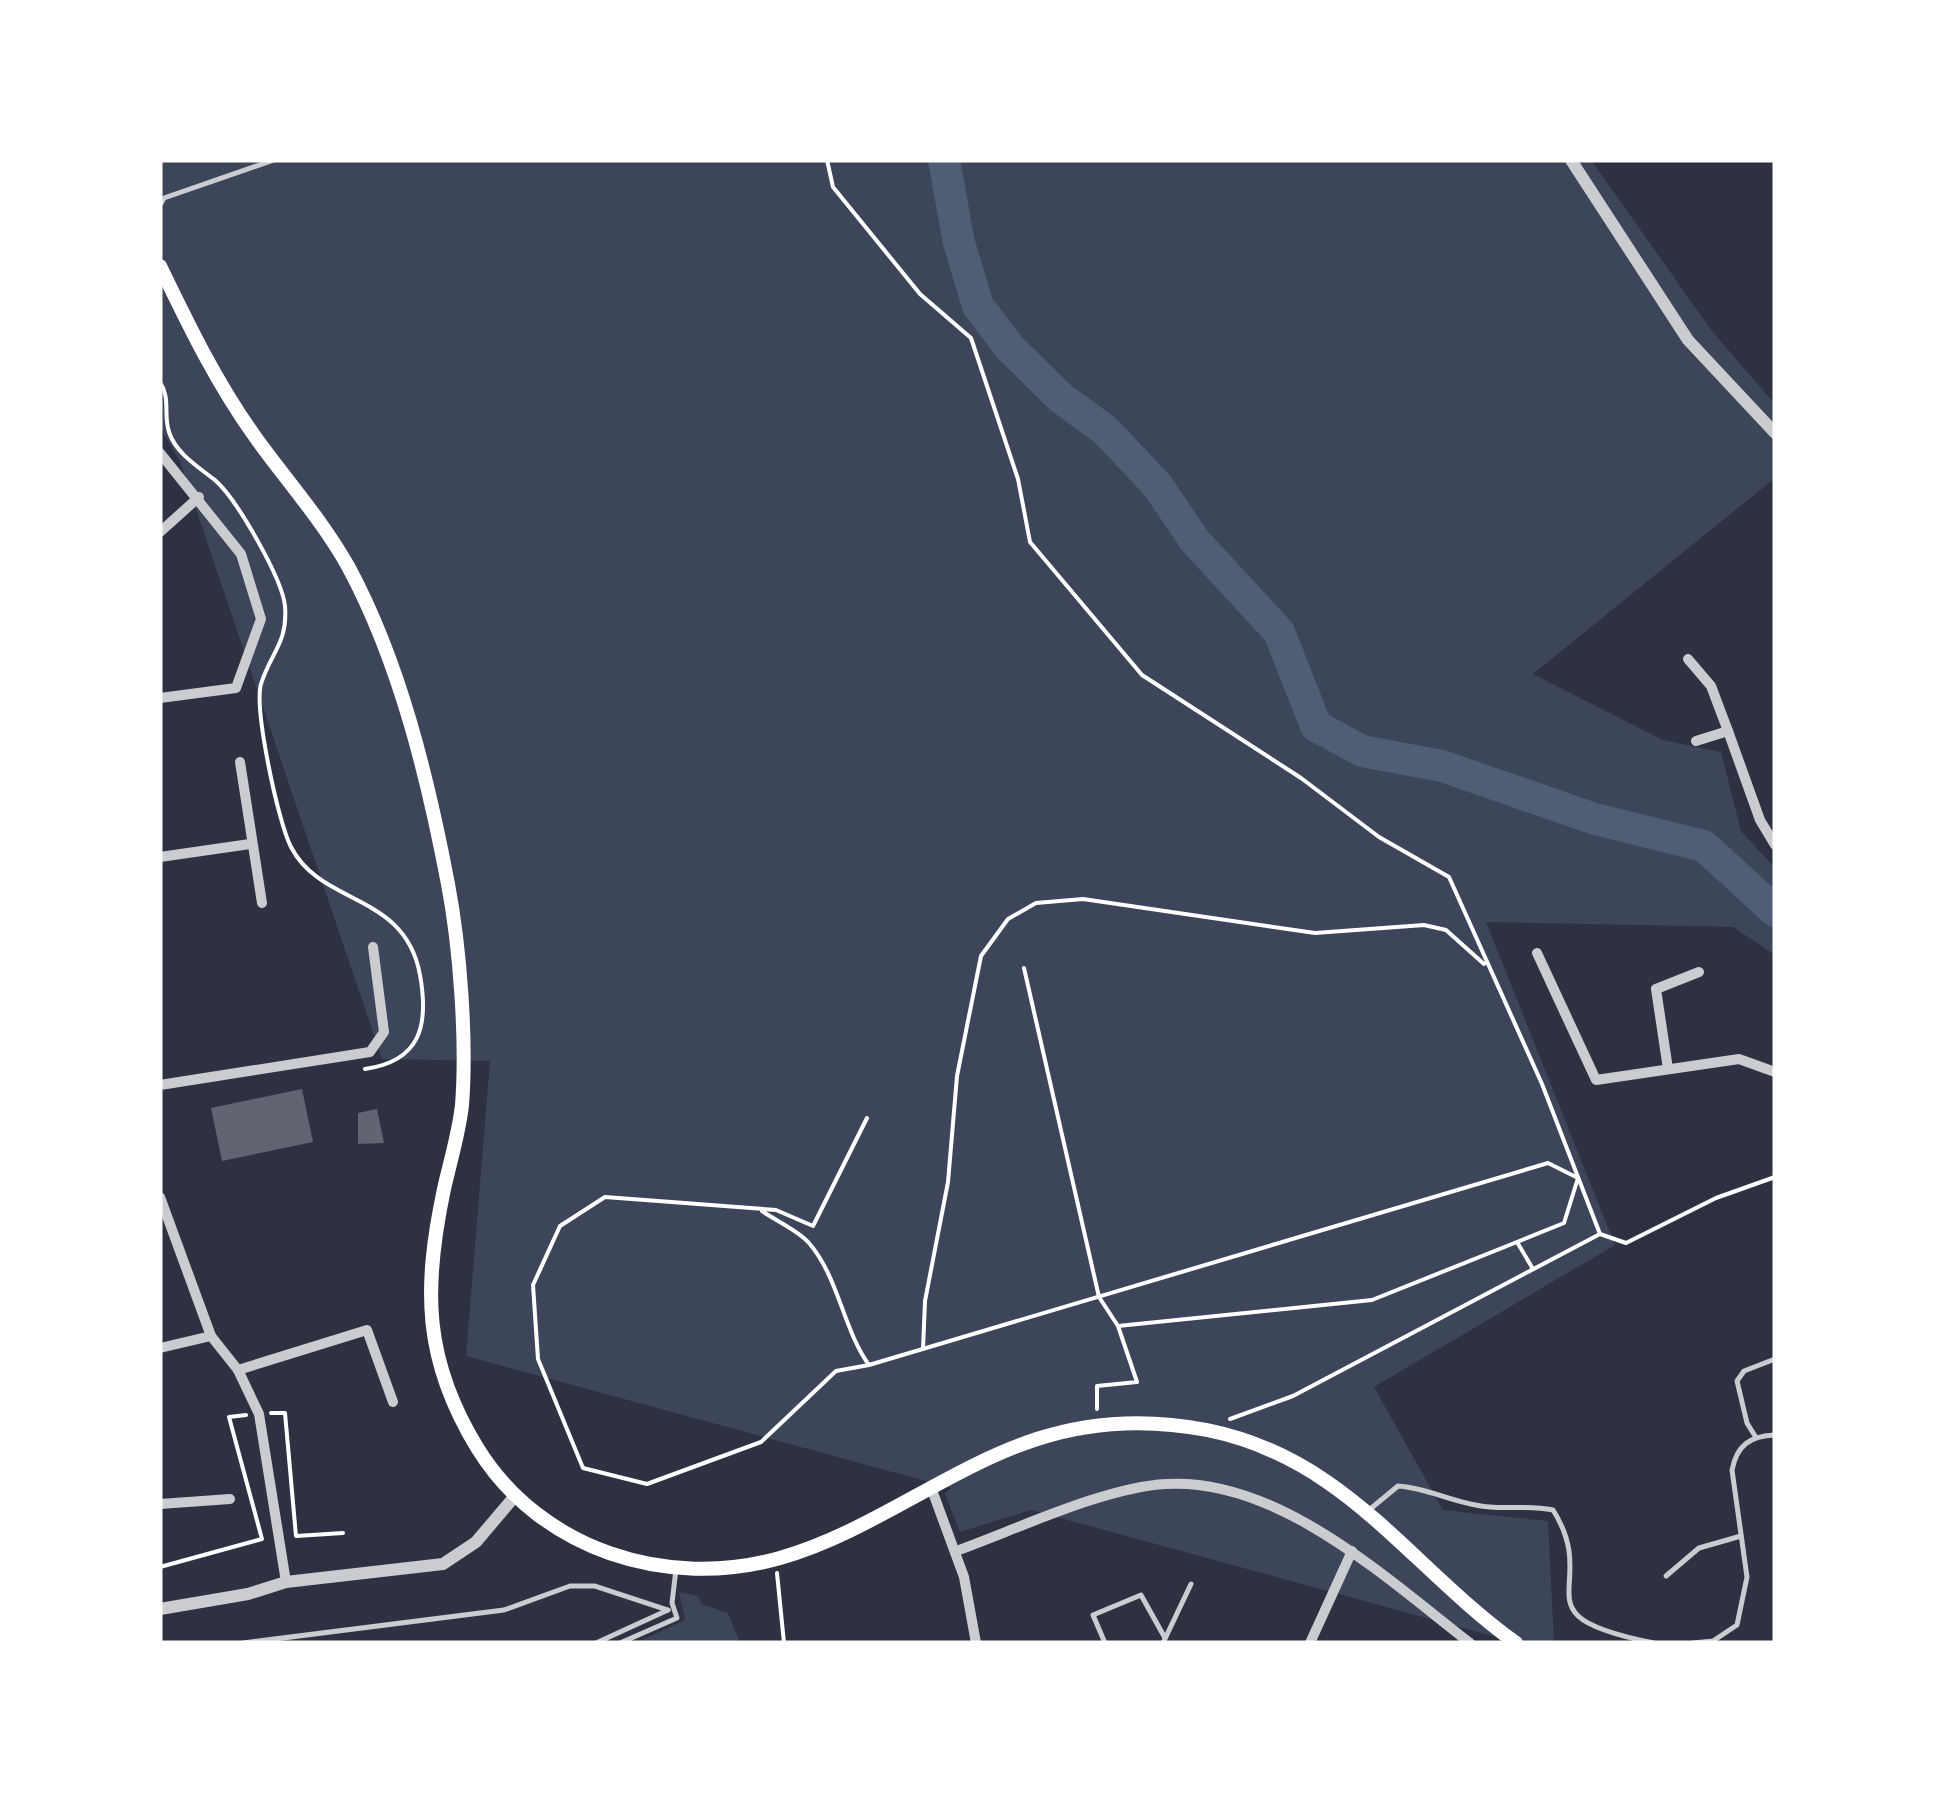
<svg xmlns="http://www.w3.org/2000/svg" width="1935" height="1803" font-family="'Open Sans',sans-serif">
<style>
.green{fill:#3c4559}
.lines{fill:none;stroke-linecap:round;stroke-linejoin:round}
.river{stroke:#4f5d75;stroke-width:32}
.building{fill:#626471}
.path{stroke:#fff;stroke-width:4}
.service{stroke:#caccd0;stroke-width:5}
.minor{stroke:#caccd0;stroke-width:10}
.tertiary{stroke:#caccd0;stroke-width:12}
.secondary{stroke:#fff;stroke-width:14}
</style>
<rect width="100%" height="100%" fill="#2d3142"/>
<!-- green -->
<g class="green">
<polygon points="160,160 1591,160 1712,331 1775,404 1775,478 1533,674 1663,740 1721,752 1741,831 1775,868 1775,955 1733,927 1486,922 1615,1245 1374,1387 1443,1510 1548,1521 1554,1643 1518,1643 1031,1510 960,1532 945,1494 951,1488 466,1356 490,1061 382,1059 180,462 160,427"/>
<polygon points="679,1592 698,1596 702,1604 728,1613 740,1643 636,1643 685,1620"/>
</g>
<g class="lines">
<!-- river -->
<polyline class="river" points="944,160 959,243 978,306 1010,348 1061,398 1105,430 1157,485 1195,541 1279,632 1316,726 1362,751 1442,766 1595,819 1704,846 1775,911"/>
</g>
<!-- building -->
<g class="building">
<polygon points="302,1089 313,1142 222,1161 211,1108"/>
<polygon points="377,1109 384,1143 358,1144 358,1113"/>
</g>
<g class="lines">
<!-- path -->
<g class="path">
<polyline points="827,160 833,187 920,294 971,338 1018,479 1030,542 1142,675 1301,778 1379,837 1449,877 1542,1084 1600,1234"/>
<path d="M160,382C171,399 163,414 169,432C176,454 200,468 216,481C237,500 282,578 285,606C288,643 271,652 261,684C254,709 278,822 291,847C322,907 405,892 420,975C429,1025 421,1061 365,1069"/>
<polyline points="1024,968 1099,1297 1118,1326"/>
<polyline points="867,1118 813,1226 776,1210 605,1197 560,1226 533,1285 538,1359 583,1468 647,1484 761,1442 836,1371 869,1365 1548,1163 1578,1178 1564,1223 1517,1242"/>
<path d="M762,1211C776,1221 798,1230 809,1243C839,1278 843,1329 869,1365"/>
<polyline points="923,1349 925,1301 948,1182 957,1076 981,956 1008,919 1036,903 1083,899 1315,933 1424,925 1446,930 1484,964"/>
<polyline points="1097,1409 1097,1386 1137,1382 1118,1326 1372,1300 1517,1242 1533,1269"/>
<polyline points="271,1413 285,1413 296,1536 343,1533"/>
<polyline points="1230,1419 1293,1396 1600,1234 1626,1243 1716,1198 1775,1177"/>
<polyline points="160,1567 262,1539 229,1417 246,1415"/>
<polyline points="777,1573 784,1643"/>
</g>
<!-- service -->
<g class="service">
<polyline points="160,205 164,198 274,160"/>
<polyline points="1755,1436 1747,1423 1737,1381 1744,1371 1775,1359"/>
<path d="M1369,1510L1398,1486C1430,1488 1457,1505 1490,1507C1512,1509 1530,1505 1553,1510C1603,1589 1512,1615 1654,1643"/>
<polyline points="1666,1576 1699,1548 1741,1536"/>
<polyline points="243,1643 504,1610 570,1586 595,1586 668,1610"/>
<polyline points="596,1643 668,1610"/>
<polyline points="620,1643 677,1618 672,1603 676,1569"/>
<polyline points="1105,1643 1093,1615 1141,1595 1165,1638"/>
<polyline points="1163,1643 1191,1584"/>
<path d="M1693,1643L1713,1641L1737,1625L1747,1577L1732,1470C1737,1445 1750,1436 1775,1435"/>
</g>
<!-- minor -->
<g class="minor">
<polyline points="160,453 241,554 261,619 236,688 160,698"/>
<polyline points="160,532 199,497"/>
<polyline points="1688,659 1711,686 1728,731"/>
<polyline points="1696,741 1728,731 1760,820 1775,845"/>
<polyline points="240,762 262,903"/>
<polyline points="160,857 250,844"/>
<polyline points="1537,953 1596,1080 1739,1059 1775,1072"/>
<polyline points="1668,1069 1656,989 1699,972"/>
<polyline points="160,1085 370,1052 384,1032 373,947"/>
<polyline points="160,1197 211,1336 238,1370 259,1414 286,1582"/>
<polyline points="160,1348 211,1336"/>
<polyline points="238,1370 367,1330 393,1402"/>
<polyline points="932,1490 964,1577 976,1643"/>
<polyline points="160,1504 230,1499"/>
<path d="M956,1551C1015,1530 1105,1487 1166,1484C1278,1477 1387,1579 1470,1643"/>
<polyline points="1310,1643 1352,1551"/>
</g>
<!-- tertiary -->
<g class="tertiary">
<polyline points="1571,160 1688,340 1775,433"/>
<polyline points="160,1609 248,1594 286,1582 443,1564 476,1542 515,1496"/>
</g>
<!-- secondary -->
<path class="secondary" d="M160,266C189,326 217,384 256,438C287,481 323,521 349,568C400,663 428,779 448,884C460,947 467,1041 462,1105C459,1133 450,1162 444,1189C423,1288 423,1360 478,1449C541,1550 667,1590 780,1558C871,1532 948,1468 1037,1439C1092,1421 1150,1419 1207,1430C1346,1458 1408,1565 1516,1643"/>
</g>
<!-- border -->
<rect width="1935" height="1803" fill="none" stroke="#ffffff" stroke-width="325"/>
</svg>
